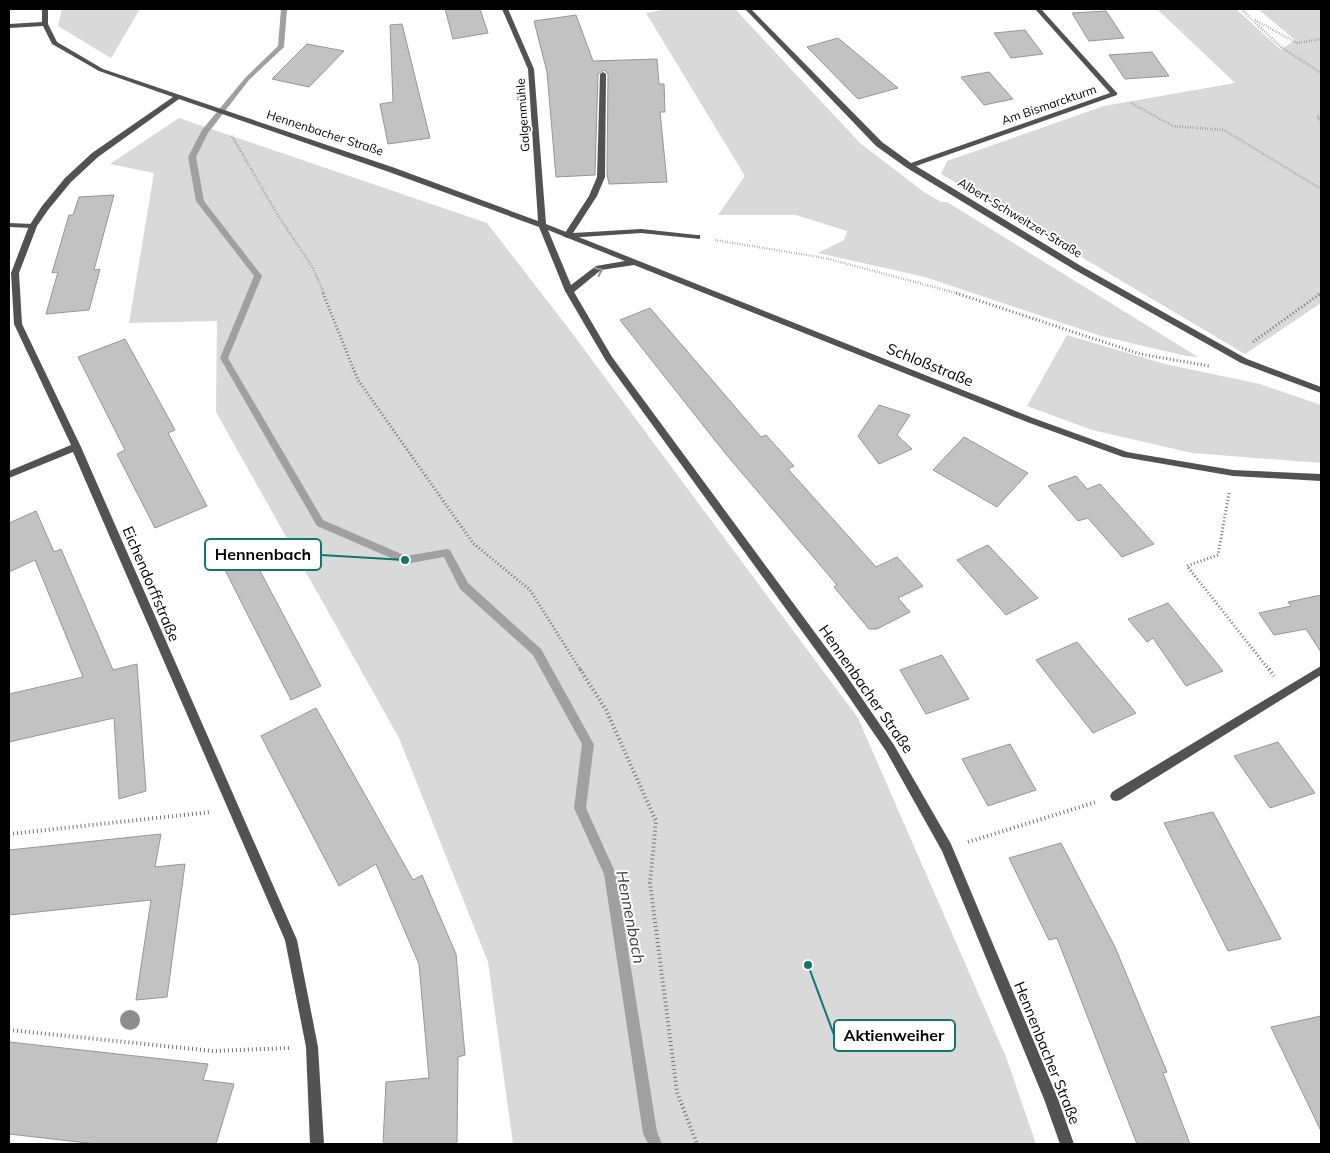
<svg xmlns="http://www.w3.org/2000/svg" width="1330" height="1153" font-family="Mulish,sans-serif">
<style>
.green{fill:#d9d9d9}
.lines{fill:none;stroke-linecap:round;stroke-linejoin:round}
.stream{fill:#a0a0a0;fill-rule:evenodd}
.building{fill:#c2c2c2;stroke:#969696}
.path-far2{stroke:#747474;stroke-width:2.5;stroke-dasharray:0.5 2;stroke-linecap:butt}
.path-far1{stroke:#747474;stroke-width:3;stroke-dasharray:1 2.5;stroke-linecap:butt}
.path{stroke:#747474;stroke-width:4;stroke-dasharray:1 3;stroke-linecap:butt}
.service{fill:#525252;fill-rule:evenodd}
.minor{fill:#525252;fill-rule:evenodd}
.tree{fill:#8d8d8d}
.oneway{stroke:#979797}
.labels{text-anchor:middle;stroke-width:4;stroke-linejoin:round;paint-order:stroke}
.far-street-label{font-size:12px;fill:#000;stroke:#fff}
.street-label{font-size:15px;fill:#000;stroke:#fff}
.water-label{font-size:16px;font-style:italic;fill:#414141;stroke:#fff}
.leader{fill:none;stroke:#0f766e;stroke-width:2}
.callout-dot{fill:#0f766e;stroke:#fff;stroke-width:2}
.callout{fill:#fff;stroke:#0f766e;stroke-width:2}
.callout-label{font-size:16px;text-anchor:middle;font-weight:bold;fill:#000}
</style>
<rect width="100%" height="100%" fill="#fff"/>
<!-- green -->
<g class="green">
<polygon points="62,9 140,9 111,58 58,26"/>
<polygon points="667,9 735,9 860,143 924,192 941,202 947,202 1198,357 1186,356 1101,336 925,277 818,253 844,240 847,231 796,215 718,215 745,176 646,13"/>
<polygon points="1157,9 1236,9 1281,50 1295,40 1258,9 1321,9 1321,303 1245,354 941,174 947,161 1104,106 1235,83"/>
<polygon points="179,118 487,223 569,329 858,718 1006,1057 1036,1144 513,1144 488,962 399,738 216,412 217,321 129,323 154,173 110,164"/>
<polygon points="1067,335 1165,364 1260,384 1321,405 1321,463 1192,453 1092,430 1027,406"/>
</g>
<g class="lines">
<!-- stream -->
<polygon class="stream" points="281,9 287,9 284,47 249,80 208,133 196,157 204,201 262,276 228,358 323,520 406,556 447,549 450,550 468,583 541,649 592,741 594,744 586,808 616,874 657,1132 662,1144 648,1144 643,1133 604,874 574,808 582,744 533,655 460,589 444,557 405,564 317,526 220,358 254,276 196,201 188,157 202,130 245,78 278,46"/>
</g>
<!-- building -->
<g class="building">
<polygon points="445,9 480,9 488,33 453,39"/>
<polygon points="1106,11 1124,38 1089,41 1072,13"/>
<polygon points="576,15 593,61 657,59 659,84 664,84 665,112 660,112 667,182 609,184 607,174 608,74 604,70 598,74 595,175 556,177 547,72 534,21"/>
<polygon points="402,24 430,138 388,144 380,104 393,102 390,25"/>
<polygon points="1025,30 1043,54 1011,58 994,33"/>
<polygon points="838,38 898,88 858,99 807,47"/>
<polygon points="307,44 344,51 309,87 272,79"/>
<polygon points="1152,52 1169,76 1125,79 1109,55"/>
<polygon points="989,72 1013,99 984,105 961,77"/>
<polygon points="114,195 94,270 100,269 89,310 46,314 58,272 52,273 69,215 73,215 79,197"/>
<polygon points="650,308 761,437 766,435 794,466 788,469 876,567 897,557 923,586 898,598 910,612 877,629 869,629 834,587 837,585 725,453 620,320"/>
<polygon points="125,339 175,430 168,433 207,506 155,528 117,454 125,450 78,357"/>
<polygon points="879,405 910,415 897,435 912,449 879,464 858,436"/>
<polygon points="964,437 1028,473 997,507 933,470"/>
<polygon points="1076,476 1087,489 1100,484 1154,544 1122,557 1088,518 1078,521 1048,486"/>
<polygon points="36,511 54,552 61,549 113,670 137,664 146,791 119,799 114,718 9,742 9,694 83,677 35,560 9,572 9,523"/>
<polygon points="988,545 1038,598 1006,615 957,560"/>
<polygon points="250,552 321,686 291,700 222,564"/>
<polygon points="1321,595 1321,652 1306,629 1274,635 1259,613 1291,606 1288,602"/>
<polygon points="1168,603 1223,671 1186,686 1153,638 1147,642 1128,619"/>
<polygon points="1077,642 1136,713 1093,733 1036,660"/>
<polygon points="942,655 969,699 926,714 900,670"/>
<polygon points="316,708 413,880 422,875 456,954 465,1055 458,1057 457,1144 383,1144 386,1082 429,1078 419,964 376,864 339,886 261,736"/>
<polygon points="1278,742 1315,793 1270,808 1234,756"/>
<polygon points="1010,744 1036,790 988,806 962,759"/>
<polygon points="1213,812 1281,939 1228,951 1164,823"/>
<polygon points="161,834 155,867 185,864 167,997 136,1000 151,900 9,915 9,850"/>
<polygon points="1061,843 1115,947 1167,1072 1163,1073 1190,1144 1137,1144 1057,938 1049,940 1009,858"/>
<polygon points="1321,1016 1321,1131 1271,1027"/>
<polygon points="9,1042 208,1064 203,1080 234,1084 216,1144 96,1144 9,1134"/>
</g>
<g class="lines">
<!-- path-far2 -->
<g class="path-far2">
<polyline points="1241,9 1281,47 1321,73"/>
<polyline points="1255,20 1297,43 1321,39"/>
<polyline points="1131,103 1173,126 1224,130 1321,189"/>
<polyline points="1321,117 1317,116 1321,122"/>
<polyline points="232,136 277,214 313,268 324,294"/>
<polyline points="715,240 825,258 960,294"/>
<polyline points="1319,294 1321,293"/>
</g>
<!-- path-far1 -->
<g class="path-far1">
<polyline points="323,293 358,380 473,543 530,590 581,671"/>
<polyline points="956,293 1140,354 1209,366"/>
<polyline points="1253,342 1321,293"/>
<polyline points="1229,493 1218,555 1187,566 1270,671"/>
</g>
<!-- path -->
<g class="path">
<polyline points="580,669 606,710 656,821 650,883 677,1092 697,1144"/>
<polyline points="1269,669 1274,676"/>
<polyline points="9,834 211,812"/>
<polyline points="968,842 1096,802"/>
<polyline points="9,1030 213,1051 289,1048"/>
</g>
<!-- service -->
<g class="service">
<polygon points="603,72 606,74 605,177 597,196 573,233 641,229 697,235 700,235 700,239 641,233 567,238 563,236 589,196 597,177 600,74"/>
<polygon points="9,223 33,224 37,226 33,228 9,227"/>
<polygon points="1321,666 1321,675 1120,800 1116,801 1112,800 1110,796 1112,792"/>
</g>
<!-- minor -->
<g class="minor">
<path d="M42,9H48V24L57,42L103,69L395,168L538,221L528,69L502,9H508L534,69L546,224L1033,418L1127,452L1233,470L1321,474V481L1233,476L1123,457L1027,422L634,265L601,270L574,292L612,357L844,672L894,745L951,844L1058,1099L1074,1144H1060L1044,1099L942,851L886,751L836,678L606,361L565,291L539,227L389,172L179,99L98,157L71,182L48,210L37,226L19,273L22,324L81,447L297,940L318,1047L324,1144H310L306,1047L285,940L73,452L9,478V471L71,445L14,324L11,273L29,226L42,206L65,178L92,153L173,97L99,71L52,44L43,26L9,28V24L42,22ZM548,230L625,261L596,266L571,285Z"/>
<polygon points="745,9 751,9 882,142 911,163 1110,93 1035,9 1041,9 1117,93 1117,95 916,166 1081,266 1247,359 1321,387 1321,393 1241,363 1075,270 907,168 876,146"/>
</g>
</g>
<!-- trees -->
<circle class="tree" cx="130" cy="1020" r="10"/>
<!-- one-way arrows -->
<defs><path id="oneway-chevron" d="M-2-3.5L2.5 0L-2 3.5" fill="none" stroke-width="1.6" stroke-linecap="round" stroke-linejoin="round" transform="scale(1.25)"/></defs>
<use class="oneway" href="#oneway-chevron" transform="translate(599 271) rotate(-25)"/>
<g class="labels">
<!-- far-street labels -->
<g class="far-street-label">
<text transform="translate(1049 105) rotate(-19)" y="4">Am Bismarckturm</text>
<text transform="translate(523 115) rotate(-94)" y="4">Galgenmühle</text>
<text transform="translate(325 133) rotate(18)" y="4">Hennenbacher Straße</text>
<text transform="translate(1020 218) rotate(31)" y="4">Albert-Schweitzer-Straße</text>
</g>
<!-- street labels -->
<g class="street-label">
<text transform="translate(930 365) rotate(22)" y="5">Schloßstraße</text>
<text transform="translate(151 584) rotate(67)" y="5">Eichendorffstraße</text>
<text transform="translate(866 689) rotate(55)" y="5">Hennenbacher Straße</text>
<text transform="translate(1047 1053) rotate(68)" y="5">Hennenbacher Straße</text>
</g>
<!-- water labels -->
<g class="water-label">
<text transform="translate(631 917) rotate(79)" y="6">Hennenbach</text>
</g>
</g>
<!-- callouts -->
<path class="leader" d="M405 560L321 555M808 965L834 1035"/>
<g class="callout-dot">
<circle cx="405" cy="560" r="5"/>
<circle cx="808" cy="965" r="5"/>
</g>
<g class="callout">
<rect x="205" y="539" width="116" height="31" rx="5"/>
<rect x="834" y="1020" width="121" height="31" rx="5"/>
</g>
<g class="callout-label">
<text x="263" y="560">Hennenbach</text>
<text x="894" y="1041">Aktienweiher</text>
</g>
<!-- border -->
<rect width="1330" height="1153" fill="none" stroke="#000000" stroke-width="20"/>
</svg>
